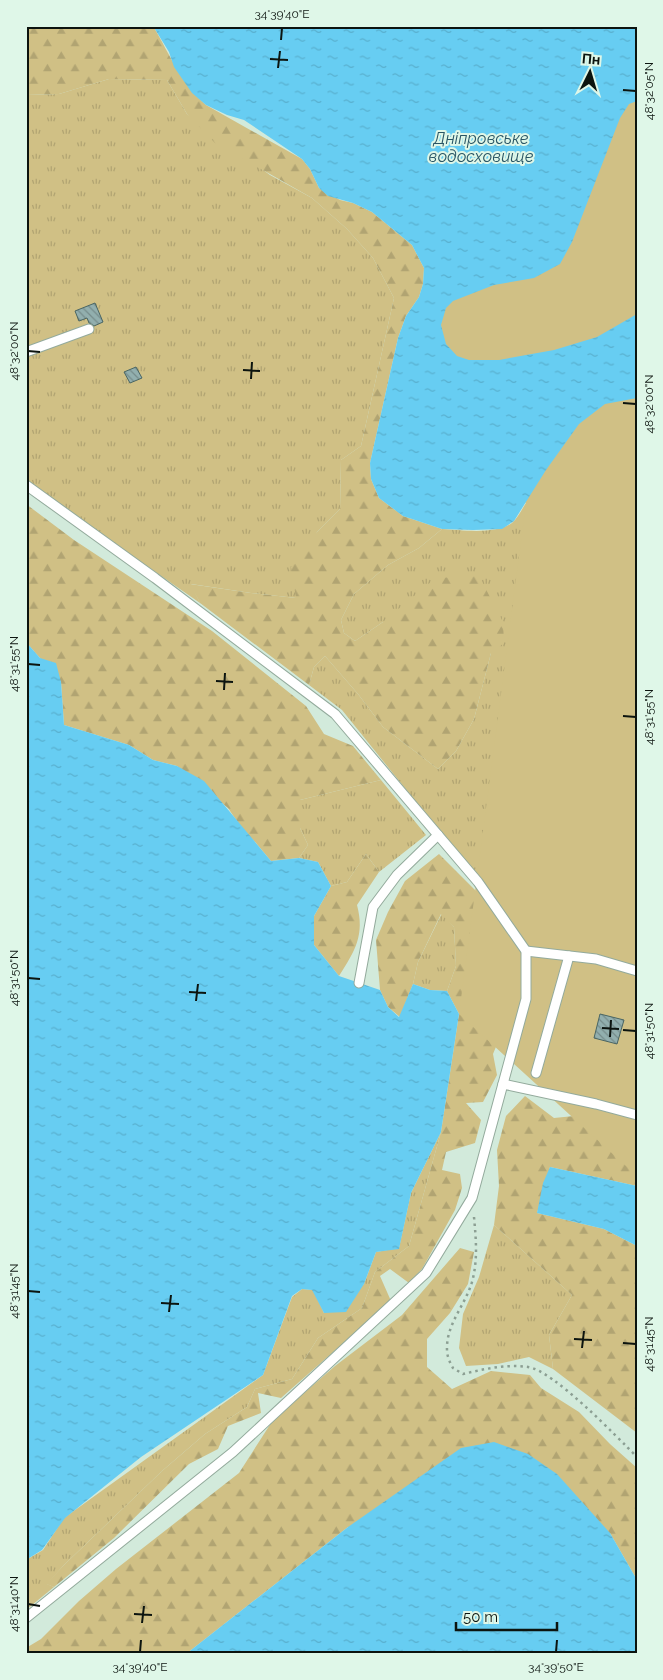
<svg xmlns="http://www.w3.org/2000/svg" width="663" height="1680" font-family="Raleway,sans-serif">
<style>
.grass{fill:url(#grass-tufts)}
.forest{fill:url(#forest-firs)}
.park{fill:#d0c085}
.water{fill:url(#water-ripples)}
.building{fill:url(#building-back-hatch);stroke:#496563}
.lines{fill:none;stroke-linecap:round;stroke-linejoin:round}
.service-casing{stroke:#93aa9c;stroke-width:11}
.path{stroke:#8c9f93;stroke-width:2.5;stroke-dasharray:2.5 4;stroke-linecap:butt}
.service{stroke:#fff;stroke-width:9}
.ticks{fill:none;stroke:#0c140f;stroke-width:2}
.labels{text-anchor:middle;stroke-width:4;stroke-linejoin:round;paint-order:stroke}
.water-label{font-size:16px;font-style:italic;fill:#285464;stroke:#dff7e8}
.neatline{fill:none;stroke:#0c140f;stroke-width:2}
.ticks-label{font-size:12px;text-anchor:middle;fill:#0c140f}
</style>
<defs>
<pattern id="grass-tufts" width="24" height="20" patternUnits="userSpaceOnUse" patternTransform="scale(1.25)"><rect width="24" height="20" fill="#d0c085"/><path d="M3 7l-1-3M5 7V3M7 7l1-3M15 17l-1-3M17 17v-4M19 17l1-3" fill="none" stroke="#b1a472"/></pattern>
<pattern id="forest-firs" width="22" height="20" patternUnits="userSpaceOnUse" patternTransform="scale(1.25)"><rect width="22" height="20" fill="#d0c085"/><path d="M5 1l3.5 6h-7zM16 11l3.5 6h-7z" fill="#b1a472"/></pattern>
<pattern id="water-ripples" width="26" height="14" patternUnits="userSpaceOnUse" patternTransform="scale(1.25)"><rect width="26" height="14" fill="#67cdf2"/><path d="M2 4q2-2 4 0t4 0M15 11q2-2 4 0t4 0" fill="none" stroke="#58afce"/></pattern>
<pattern id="building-back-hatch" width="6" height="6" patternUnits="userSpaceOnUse" patternTransform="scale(1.25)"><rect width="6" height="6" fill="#92afae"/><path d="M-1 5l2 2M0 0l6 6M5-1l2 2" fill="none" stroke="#768d8c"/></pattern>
</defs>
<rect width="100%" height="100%" fill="#d2eadb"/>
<!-- grass -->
<g class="grass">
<polygon points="109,79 167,80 187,114 270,175 312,198 347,229 373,258 394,298 361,446 341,460 340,509 317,532 296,598 251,593 191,584 200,603 26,482 26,95 59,94"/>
<path d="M526,503L532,946L342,710L309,685L314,667L325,656L358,694L383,727L438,769L456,751L474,719L491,653L383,622L355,641L344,633L341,620L354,594L388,565L419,548L442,529C462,530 495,535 512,523C518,518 522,509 526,503Z"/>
<polygon points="381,780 426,835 379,872 366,854 347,882 331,886 318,862 299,858 308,845 300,828 300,800"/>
<polygon points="442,913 454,927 456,966 447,991 430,990 413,984 418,962"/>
<polygon points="441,1132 409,1246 375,1272 362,1308 318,1338 292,1379 255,1389 247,1407 205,1434 162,1471 64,1565 47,1584 54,1587 26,1610 26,1560 43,1550 64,1518 263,1375 292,1297 302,1289 313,1290 324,1313 364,1284 376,1252 399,1248 411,1193"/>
<polygon points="494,1225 572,1295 549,1335 553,1369 529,1357 498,1364 466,1366 459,1348 463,1314 479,1277"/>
</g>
<!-- forest -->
<g class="forest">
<path d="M26,26H153C171,56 179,81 206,105L302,159L310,169L319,188L340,200L353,203L372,212L412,245L424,268L423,284L419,297L406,316L398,338L370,463L371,479L379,498L403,516L442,529L419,548L388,565L354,594L341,620L344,633L355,641L383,622L436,578L479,576L503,622L504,643L491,653L474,719L456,751L438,769L383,727L358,694L325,656L314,667L309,685L200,603L190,584L251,593L296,598L291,567L317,532L340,509L341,460L361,446L394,298L373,258L347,229L312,198L215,143L187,114L167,80L109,79L59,94L26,95Z"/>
<polygon points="26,504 74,540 212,631 306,706 324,734 353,746 381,780 300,800 300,828 308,845 299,858 271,861 256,843 241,827 228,808 177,766 153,760 129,745 64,725 61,682 26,642"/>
<path d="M366,854L379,872L357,905C365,935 355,951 339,976L314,945V916L331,886L347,882Z"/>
<polygon points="439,854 475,890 496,929 505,1025 493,1054 497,1075 483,1102 466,1103 481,1120 475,1143 446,1152 442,1170 460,1174 462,1188 455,1210 422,1269 409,1283 390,1269 380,1276 391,1301 281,1398 258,1393 261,1413 228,1426 218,1449 189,1464 114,1538 54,1587 46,1584 64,1565 162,1471 205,1434 247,1407 255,1389 292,1379 318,1338 362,1308 375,1272 409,1246 441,1132 459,1014 447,991 456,966 454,927 441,914 418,962 413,984 400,1017 388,1007 380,990 376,940 388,912 405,881"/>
<polygon points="525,1096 554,1118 594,1114 637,1121 637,1186 550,1167 537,1213 604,1229 637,1246 637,1433 553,1369 549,1335 572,1295 494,1225 499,1186 497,1150 506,1116"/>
<polygon points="460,1248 474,1252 468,1284 450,1313 427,1339 427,1367 452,1389 491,1371 530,1375 541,1388 579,1412 610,1444 637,1468 637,1580 610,1533 348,1527 186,1654 26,1654 26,1648 41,1639 79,1601 116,1569 239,1473 273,1420 335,1366 402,1315"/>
</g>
<!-- park -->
<polygon class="park" points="637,64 637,1176 459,1014 526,503 440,438 433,305"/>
<!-- water -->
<g class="water">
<polygon points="153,26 637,26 637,101 629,104 620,118 572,242 560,264 534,278 494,285 453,301 446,308 441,325 446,344 457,356 469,360 499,360 554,350 597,337 637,314 637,398 605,404 579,424 546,470 514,521 502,529 473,530 442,529 403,516 379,498 371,479 370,463 398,338 406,316 419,297 423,284 424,268 412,245 372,212 353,203 328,196 319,188 310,169 302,159 244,120 227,115 206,105 192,93 174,67 169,52"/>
<polygon points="26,642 40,658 56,663 61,682 64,725 129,745 153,760 177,766 204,781 271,861 299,858 318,862 331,886 314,916 314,945 339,976 380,990 388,1007 399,1017 413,984 430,990 447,991 459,1014 441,1132 411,1193 399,1249 376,1252 364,1284 346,1312 324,1313 312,1290 302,1289 292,1296 263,1375 141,1457 65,1518 42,1550 26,1560"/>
<polygon points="550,1167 637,1186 637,1246 604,1229 537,1213 543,1183"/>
<polygon points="494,1442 528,1454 557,1474 610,1533 637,1580 637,1654 186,1654 348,1527 461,1448"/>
</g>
<!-- building -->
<g class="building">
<polygon points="95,303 103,322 94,326 89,323 87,318 79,321 75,311"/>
<polygon points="136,367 142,378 130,383 124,372"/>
<polygon points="600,1014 624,1020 617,1044 594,1038"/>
</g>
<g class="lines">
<!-- service casing -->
<g class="service-casing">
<g id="service">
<polyline points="26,352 89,329"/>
<polyline points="26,485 155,578 335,714 478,882 526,951 526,999 472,1198 426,1273 233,1452 26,1618"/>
<polyline points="526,951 596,959 637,971"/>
<polyline points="359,983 373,907 397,875 438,835"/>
<polyline points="536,1073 569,956"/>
<polyline points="503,1084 596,1104 637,1115"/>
</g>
</g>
<!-- path -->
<path class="path" d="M474,1217C476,1239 478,1260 472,1282C465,1306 446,1324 447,1350C447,1356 450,1363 453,1368L463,1374C484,1369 506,1364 528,1367C553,1370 617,1437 637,1457"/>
<!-- service -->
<use href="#service" class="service"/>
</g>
<!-- ticks -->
<path class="ticks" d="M281,40L282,28M270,59L288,60M278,68L280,51M623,90L636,91M28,351L40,352M243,370L260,371M251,379L252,362M623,403L636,404M28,664L40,665M216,681L233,682M224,690L225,673M623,716L636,717M28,978L40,979M189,992L206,993M196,1001L198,984M602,1028L619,1029M623,1030L636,1031M610,1037L611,1020M28,1291L40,1292M161,1303L179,1304M169,1312L171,1295M574,1339L592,1340M623,1343L636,1344M582,1348L584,1331M28,1604L40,1606M134,1614L152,1615M142,1623L144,1606M140,1652L141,1640M556,1652L557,1640"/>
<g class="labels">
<!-- water labels -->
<g class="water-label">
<text x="481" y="144">Дніпровське<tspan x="481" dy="18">водосховище</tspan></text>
</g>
</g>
<!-- border -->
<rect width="663" height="1680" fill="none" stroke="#dff7e8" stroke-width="55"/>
<!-- north arrow -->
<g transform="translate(590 72) rotate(5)" stroke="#dff7e8" stroke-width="4" paint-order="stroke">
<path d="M0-4L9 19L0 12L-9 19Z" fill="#0c140f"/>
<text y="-8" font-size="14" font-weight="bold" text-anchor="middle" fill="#0c140f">Пн</text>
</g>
<!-- scale -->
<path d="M456 1622v8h101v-8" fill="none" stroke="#0c140f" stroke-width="2.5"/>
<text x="463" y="1622" font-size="15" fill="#0c140f" stroke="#dff7e8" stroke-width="4" paint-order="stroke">50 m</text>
<rect x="28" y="28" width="608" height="1624" class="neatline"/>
<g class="ticks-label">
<text x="282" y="18">34°39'40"E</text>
<text transform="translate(649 91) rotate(-90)" y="4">48°32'05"N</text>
<text transform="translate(14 351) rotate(-90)" y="4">48°32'00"N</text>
<text transform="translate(649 404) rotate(-90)" y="4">48°32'00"N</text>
<text transform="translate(14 664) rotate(-90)" y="4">48°31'55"N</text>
<text transform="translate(649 717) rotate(-90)" y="4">48°31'55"N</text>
<text transform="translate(14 978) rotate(-90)" y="4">48°31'50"N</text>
<text transform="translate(649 1031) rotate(-90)" y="4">48°31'50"N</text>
<text transform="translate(14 1291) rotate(-90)" y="4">48°31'45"N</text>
<text transform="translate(649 1344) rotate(-90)" y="4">48°31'45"N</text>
<text transform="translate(14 1604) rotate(-90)" y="4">48°31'40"N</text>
<text x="140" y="1671">34°39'40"E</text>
<text x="556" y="1671">34°39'50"E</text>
</g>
</svg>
